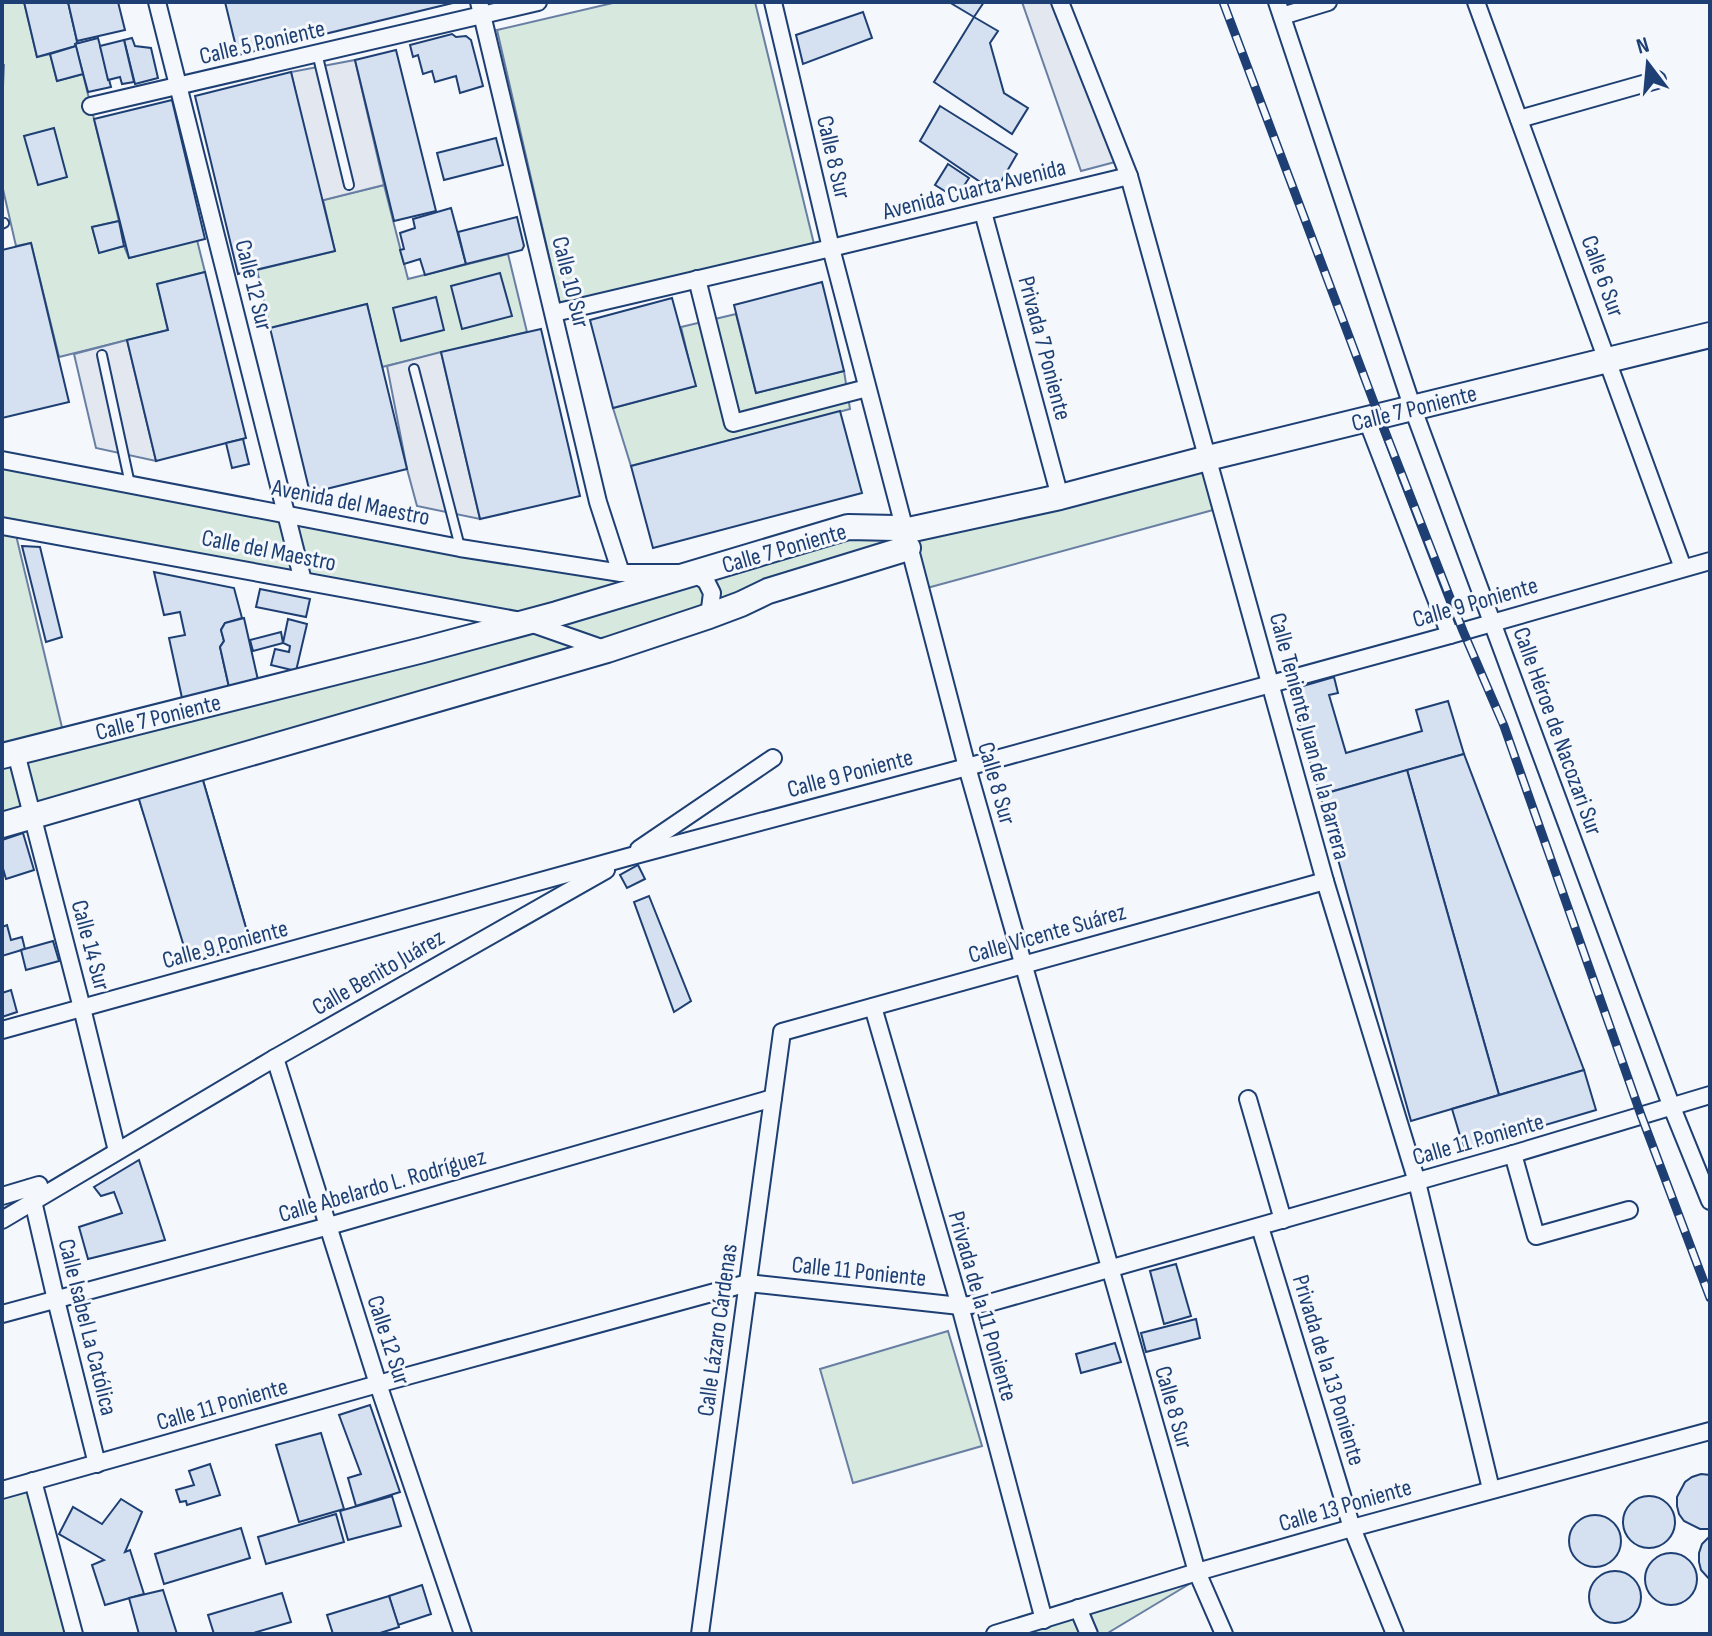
<svg xmlns="http://www.w3.org/2000/svg" width="1712" height="1636" font-family="'Sofia Sans Condensed',sans-serif">
<style>
.green{fill:#d7e8df;stroke:#687fa3;stroke-width:2}
.parking{fill:#e3e8f0;stroke:#687fa3;stroke-width:2}
.building{fill:#d5e0f0;stroke:#1d3f73;stroke-width:2}
.lines{fill:none;stroke-linecap:round;stroke-linejoin:round}
.service-casing{stroke:#1d3f73;stroke-width:12}
.minor-casing{stroke:#1d3f73;stroke-width:20}
.secondary-casing{stroke:#1d3f73;stroke-width:28}
.service{stroke:#f4f7fb;stroke-width:8}
.minor{stroke:#f4f7fb;stroke-width:16}
.secondary{stroke:#f4f7fb;stroke-width:24}
.rail-casing{stroke:#1d3f73;stroke-width:9}
.rail{stroke:#f4f7fb;stroke-width:6;stroke-dasharray:18;stroke-linecap:butt}
.labels{text-anchor:middle;stroke-width:6;stroke-linejoin:round;paint-order:stroke}
.street-label{font-size:24px;fill:#1d3f73;stroke:#f4f7fb}
</style>
<rect width="100%" height="100%" fill="#f4f7fb"/>
<!-- green -->
<g class="green">
<polygon points="2,2 24,2 37,57 50,54 57,81 83,74 119,221 92,227 99,252 124,246 129,258 197,240 205,272 157,284 168,330 59,357 31,243 16,246 2,185 2,107 4,65 2,65"/>
<polygon points="617,2 755,2 814,244 560,304 497,30"/>
<polygon points="384,185 408,279 508,254 527,332 382,367 367,304 270,328 257,270 335,251 323,200"/>
<polygon points="736,314 756,393 844,371 850,409 631,466 613,408 695,386 681,327"/>
<polygon points="2,462 616,579 617,594 558,612 516,612 2,524"/>
<polygon points="1201,464 1213,510 927,588 909,536"/>
<polygon points="2,528 15,531 65,740 848,529 889,530 903,547 2,824"/>
<polygon points="948,1331 982,1446 853,1483 820,1369"/>
<polygon points="32,1483 74,1634 2,1634 2,1491"/>
<polygon points="1196,1580 1106,1634 1013,1634"/>
</g>
<!-- parking -->
<g class="parking">
<polygon points="1022,2 1052,2 1115,162 1081,171"/>
<polygon points="355,60 384,185 320,201 291,72"/>
<polygon points="127,340 156,461 96,448 74,354"/>
<polygon points="441,352 480,519 417,506 407,469 387,366"/>
</g>
<!-- building -->
<g class="building">
<polygon points="24,2 68,2 77,41 76,46 37,57"/>
<polygon points="68,2 118,2 125,30 77,41"/>
<polygon points="225,2 457,2 238,55"/>
<polygon points="949,2 984,2 974,17"/>
<polygon points="863,12 872,38 803,64 796,35"/>
<polygon points="974,17 998,31 990,43 1004,93 1028,108 1012,134 934,82"/>
<polygon points="452,34 456,37 466,36 471,40 483,86 460,93 456,76 435,82 432,71 423,74 418,55 413,57 410,45"/>
<polygon points="98,38 111,87 88,92 75,44"/>
<polygon points="132,38 135,46 151,48 158,78 135,84 124,40"/>
<polygon points="124,40 134,82 122,84 120,77 108,80 100,46"/>
<polygon points="76,46 83,74 57,81 50,54"/>
<polygon points="396,50 436,211 394,221 355,60"/>
<polygon points="291,72 335,251 238,274 195,96"/>
<polygon points="172,100 205,239 129,258 94,119"/>
<polygon points="940,106 1017,154 995,192 920,141"/>
<polygon points="54,128 67,177 38,185 24,136"/>
<polygon points="496,138 503,165 444,180 437,153"/>
<polygon points="948,164 969,178 956,198 935,185"/>
<polygon points="451,208 466,264 425,275 420,259 404,264 400,250 404,249 400,233 415,228 413,219"/>
<polygon points="517,217 524,246 522,250 466,264 458,232"/>
<polygon points="119,221 124,246 99,253 92,227"/>
<polygon points="31,243 69,402 2,418 2,250"/>
<polygon points="205,272 246,438 156,461 127,340 168,330 157,284"/>
<polygon points="500,273 512,316 462,329 451,286"/>
<polygon points="822,282 844,371 756,393 734,305"/>
<polygon points="436,297 444,330 401,341 393,308"/>
<polygon points="672,298 696,386 613,408 590,320"/>
<polygon points="367,304 407,469 310,493 270,328"/>
<polygon points="541,329 580,496 480,519 441,352"/>
<polygon points="840,411 862,493 653,548 631,466"/>
<polygon points="243,439 249,464 232,468 226,443"/>
<polygon points="22,546 40,547 62,637 46,642"/>
<polygon points="154,572 234,588 242,618 225,623 221,630 224,641 220,647 229,687 182,698 169,638 185,635 180,612 164,615"/>
<polygon points="260,589 310,599 306,617 256,607"/>
<polygon points="244,618 258,680 229,687 220,647 224,641 221,630 225,623"/>
<polygon points="288,619 307,624 296,671 271,665 275,649 289,652 290,646 283,643"/>
<polygon points="281,632 283,643 253,651 250,640"/>
<polygon points="1334,677 1338,693 1329,695 1346,753 1422,731 1416,710 1448,701 1464,754 1320,795 1289,690"/>
<polygon points="1464,754 1584,1070 1499,1095 1407,770"/>
<polygon points="1407,770 1499,1095 1411,1121 1320,795"/>
<polygon points="202,777 251,945 189,963 184,944 227,932 189,802 144,815 138,796"/>
<polygon points="202,777 251,945 189,963 138,796"/>
<polygon points="23,833 34,870 6,879 2,865 2,840"/>
<polygon points="638,865 645,879 627,888 620,875"/>
<polygon points="649,896 691,1001 674,1012 634,902"/>
<polygon points="7,925 11,940 22,937 25,949 2,956 2,927"/>
<polygon points="53,941 59,961 26,970 21,950"/>
<polygon points="11,990 17,1012 2,1017 2,993"/>
<polygon points="1584,1070 1596,1110 1464,1149 1452,1109"/>
<polygon points="139,1160 165,1240 88,1259 79,1227 122,1213 114,1192 101,1196 94,1187"/>
<polygon points="1176,1264 1191,1316 1164,1324 1150,1271"/>
<polygon points="1196,1319 1200,1338 1146,1352 1141,1333"/>
<polygon points="1115,1343 1121,1362 1081,1373 1076,1354"/>
<polygon points="370,1405 400,1492 356,1506 348,1478 361,1474 339,1415"/>
<polygon points="321,1433 344,1509 299,1522 276,1445"/>
<polygon points="210,1464 220,1495 187,1505 186,1501 180,1502 176,1490 194,1485 189,1471"/>
<polygon points="1701,1474 1710,1475 1710,1528 1708,1529 1700,1529 1684,1521 1679,1514 1677,1506 1677,1497 1685,1482 1692,1477"/>
<circle cx="1649" cy="1522" r="26"/>
<polygon points="392,1496 401,1526 348,1540 340,1511"/>
<polygon points="121,1499 142,1512 125,1552 130,1550 144,1594 105,1605 92,1565 104,1560 59,1534 73,1507 102,1524"/>
<polygon points="336,1514 344,1542 266,1564 258,1537"/>
<circle cx="1595" cy="1541" r="26"/>
<polygon points="241,1528 250,1558 164,1584 155,1554"/>
<polygon points="1709,1537 1710,1537 1710,1580 1701,1570 1699,1562 1699,1553 1702,1544"/>
<circle cx="1671" cy="1579" r="26"/>
<circle cx="1615" cy="1597" r="26"/>
<polygon points="422,1585 431,1614 398,1625 389,1596"/>
<polygon points="163,1590 177,1634 139,1634 129,1598"/>
<polygon points="282,1593 291,1622 250,1634 214,1634 208,1615"/>
<polygon points="389,1596 399,1627 377,1634 333,1634 327,1615"/>
</g>
<g class="lines">
<!-- service casing -->
<g class="service-casing">
<g id="service">
<polyline points="317,53 349,185"/>
<polyline points="2,224 4,223"/>
<polyline points="102,355 130,484"/>
<polyline points="414,369 460,547"/>
</g>
</g>
<!-- minor casing -->
<g class="minor-casing">
<g id="minor">
<polyline points="157,2 303,581"/>
<polyline points="479,2 598,502 621,573"/>
<polyline points="773,2 831,248 967,767 1197,1572 1224,1634"/>
<polyline points="1060,2 1129,176 1325,881 1417,1182 1491,1489"/>
<polyline points="1277,2 1413,409 1671,1105 1710,1201"/>
<polyline points="1476,2 1683,568"/>
<polyline points="1282,16 1328,2"/>
<polyline points="91,106 538,2"/>
<polyline points="1519,119 1657,80"/>
<polyline points="983,212 1060,497"/>
<polyline points="697,279 733,423 867,388"/>
<polyline points="554,313 831,248 1129,176"/>
<polyline points="1367,420 1450,635"/>
<polyline points="2,460 460,548 621,573 693,573 706,581 712,593 709,616"/>
<polyline points="2,526 527,622 607,650"/>
<polyline points="16,753 82,1008 117,1151"/>
<polyline points="639,849 773,758"/>
<polyline points="873,1007 960,1306 1044,1620"/>
<polyline points="2,1030 628,857 967,767 1450,635 1710,561"/>
<polyline points="275,1058 378,1384 463,1634"/>
<polyline points="1248,1099 1283,1220"/>
<polyline points="1513,1154 1536,1236 1629,1210"/>
<polyline points="30,1188 56,1300 97,1464"/>
<polyline points="2,1196 39,1185"/>
<polyline points="2,1220 275,1058 606,870"/>
<polyline points="1260,1227 1352,1528 1395,1634"/>
<polyline points="2,1314 329,1226 773,1098"/>
<polyline points="33,1481 74,1634"/>
<polyline points="2,1490 378,1384 748,1283 960,1306 989,1303 1513,1154 1710,1095"/>
<polyline points="1078,1608 1089,1634"/>
<polyline points="700,1634 782,1032 1325,881"/>
<polyline points="995,1634 1197,1572 1352,1528 1710,1431"/>
</g>
</g>
<!-- secondary casing -->
<g class="secondary-casing">
<g id="secondary">
<polyline points="2,756 423,650 557,614 848,527 896,528 904,531 1060,497 1208,458 1710,335"/>
<polyline points="2,825 607,650 709,616 741,604 768,591 908,548"/>
</g>
</g>
<!-- service -->
<use href="#service" class="service"/>
<!-- minor -->
<use href="#minor" class="minor"/>
<!-- secondary -->
<use href="#secondary" class="secondary"/>
<!-- rail casing -->
<g class="rail-casing">
<polyline id="rail" points="1223,2 1379,416 1463,631 1504,726 1641,1115 1710,1298"/>
</g>
<!-- rail -->
<use href="#rail" class="rail"/>
</g>
<g class="labels">
<!-- street labels -->
<g class="street-label">
<text transform="translate(262 42) rotate(-13)" y="8">Calle 5 Poniente</text>
<text transform="translate(834 157) rotate(77)" y="8">Calle 8 Sur</text>
<text transform="translate(974 189) rotate(-14)" y="8">Avenida Cuarta Avenida</text>
<text transform="translate(1603 276) rotate(70)" y="8">Calle 6 Sur</text>
<text transform="translate(571 282) rotate(76)" y="8">Calle 10 Sur</text>
<text transform="translate(254 285) rotate(76)" y="8">Calle 12 Sur</text>
<text transform="translate(1045 348) rotate(75)" y="8">Privada 7 Poniente</text>
<text transform="translate(1414 408) rotate(-14)" y="8">Calle 7 Poniente</text>
<text transform="translate(351 502) rotate(11)" y="8">Avenida del Maestro</text>
<text transform="translate(784 548) rotate(-16)" y="8">Calle 7 Poniente</text>
<text transform="translate(269 550) rotate(11)" y="8">Calle del Maestro</text>
<text transform="translate(1475 602) rotate(-16)" y="8">Calle 9 Poniente</text>
<text transform="translate(158 717) rotate(-14)" y="8">Calle 7 Poniente</text>
<text transform="translate(1558 731) rotate(70)" y="8">Calle Héroe de Nacozari Sur</text>
<text transform="translate(1310 736) rotate(75)" y="8">Calle Teniente Juan de la Barrera</text>
<text transform="translate(850 773) rotate(-15)" y="8">Calle 9 Poniente</text>
<text transform="translate(997 783) rotate(74)" y="8">Calle 8 Sur</text>
<text transform="translate(1047 933) rotate(-16)" y="8">Calle Vicente Suárez</text>
<text transform="translate(225 944) rotate(-15)" y="8">Calle 9 Poniente</text>
<text transform="translate(91 945) rotate(75)" y="8">Calle 14 Sur</text>
<text transform="translate(378 972) rotate(-30)" y="8">Calle Benito Juárez</text>
<text transform="translate(1478 1139) rotate(-16)" y="8">Calle 11 Poniente</text>
<text transform="translate(382 1185) rotate(-16)" y="8">Calle Abelardo L. Rodríguez</text>
<text transform="translate(859 1271) rotate(6)" y="8">Calle 11 Poniente</text>
<text transform="translate(983 1306) rotate(74)" y="8">Privada de la 11 Poniente</text>
<text transform="translate(88 1327) rotate(76)" y="8">Calle Isabel La Católica</text>
<text transform="translate(717 1330) rotate(-82)" y="8">Calle Lázaro Cárdenas</text>
<text transform="translate(389 1340) rotate(72)" y="8">Calle 12 Sur</text>
<text transform="translate(1329 1370) rotate(73)" y="8">Privada de la 13 Poniente</text>
<text transform="translate(222 1404) rotate(-16)" y="8">Calle 11 Poniente</text>
<text transform="translate(1174 1407) rotate(74)" y="8">Calle 8 Sur</text>
<text transform="translate(1345 1505) rotate(-16)" y="8">Calle 13 Poniente</text>
</g>
</g>
<!-- border -->
<rect width="1712" height="1636" fill="none" stroke="#1d3f73" stroke-width="8"/>
<!-- north arrow -->
<g transform="translate(1648 64) rotate(344)" stroke="#f4f7fb" stroke-width="6" paint-order="stroke">
<path d="M0-6L14 30L0 20L-14 30Z" fill="#1d3f73"/>
<text y="-12" font-size="22" font-weight="bold" text-anchor="middle" fill="#1d3f73">N</text>
</g>
</svg>
